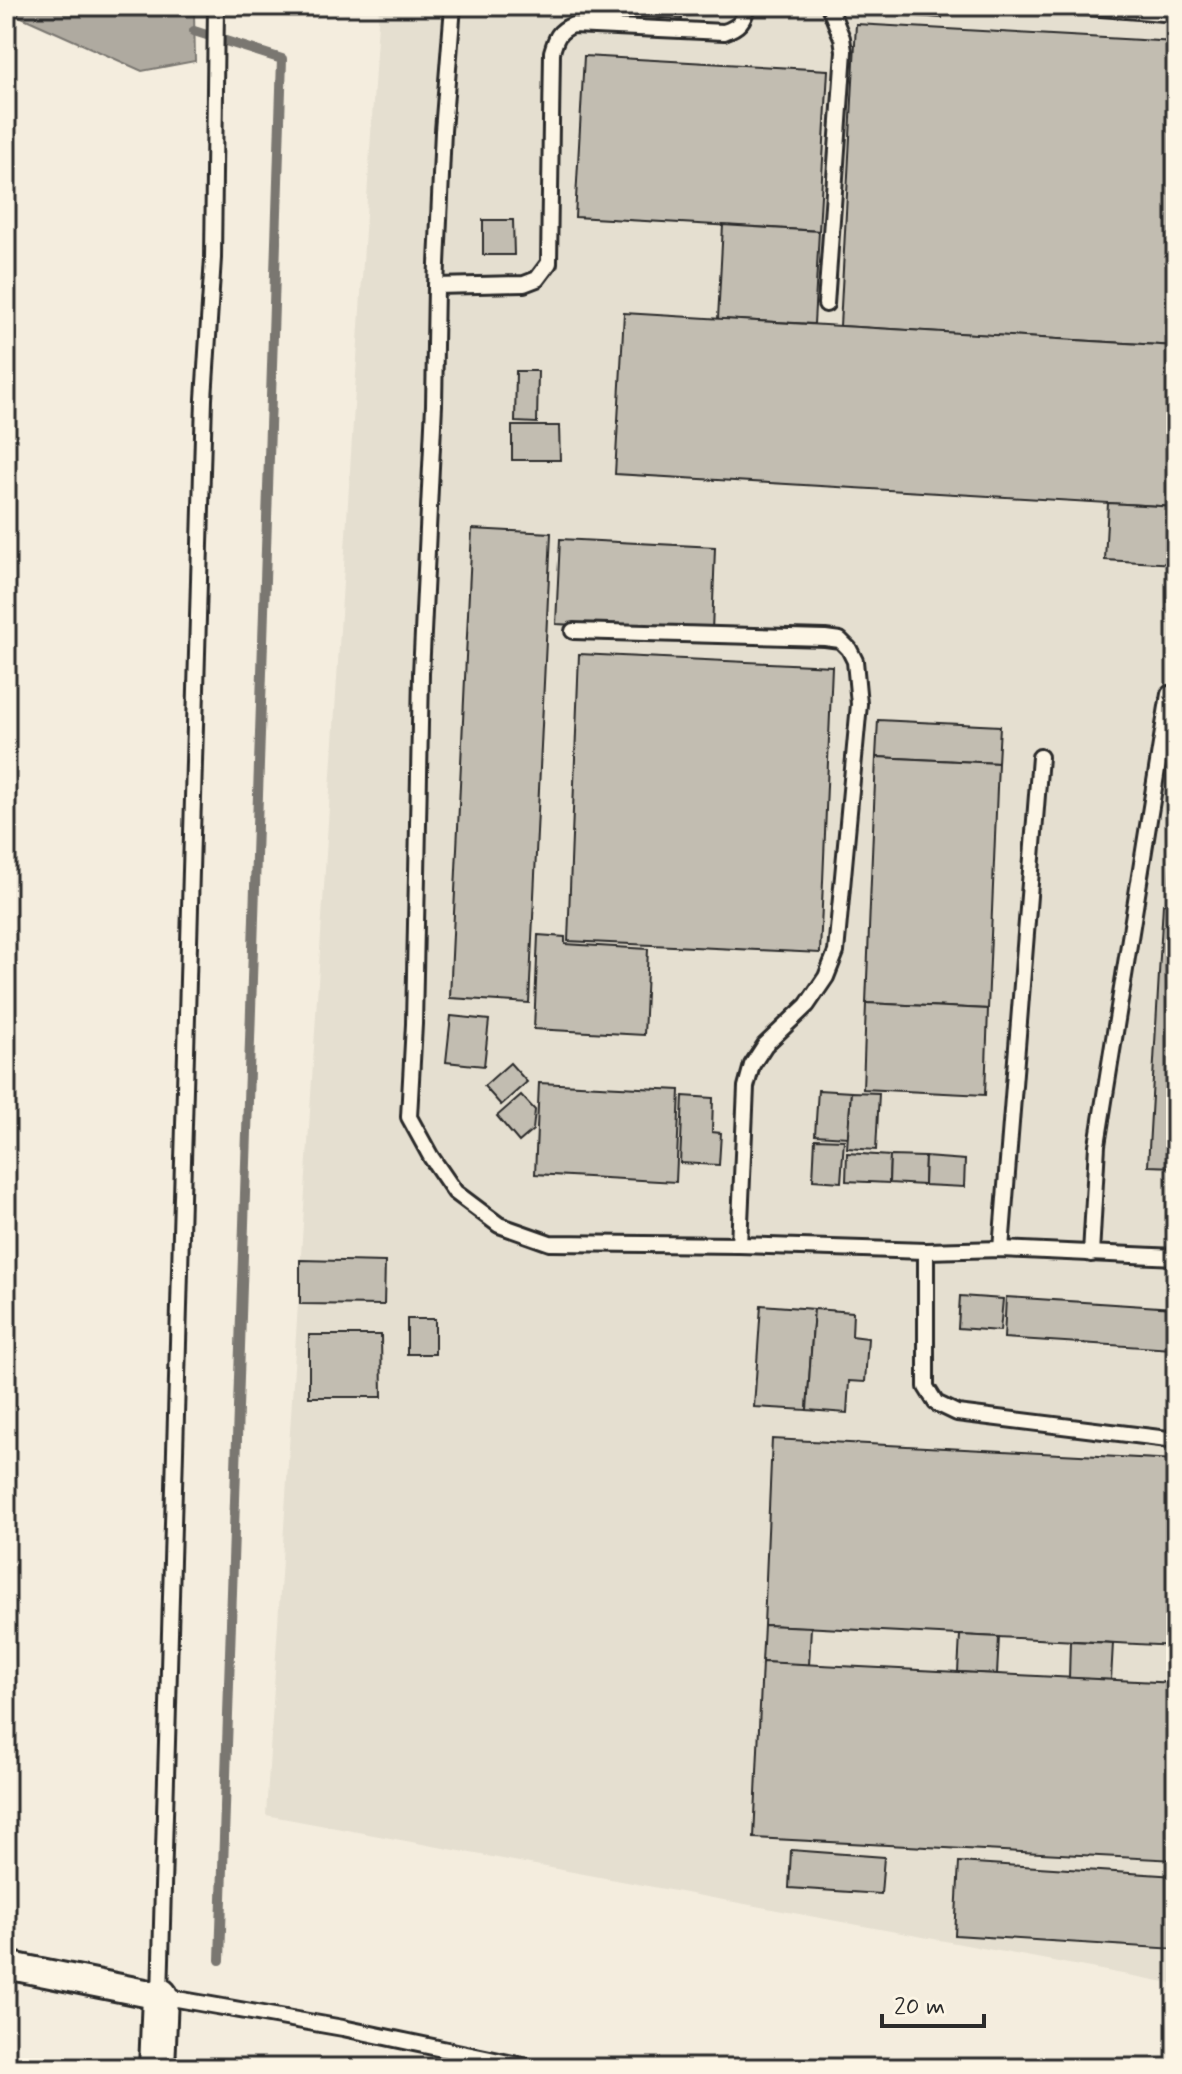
<svg xmlns="http://www.w3.org/2000/svg" width="1182" height="2074" font-family="Mynerve,sans-serif">
<style>
.built{fill:#e5dfd0}
.water{fill:#afaaa0;stroke:#7a7771;stroke-width:2}
.lines{fill:none;stroke-linecap:round;stroke-linejoin:round}
.stream{stroke:#7a7771;stroke-width:10}
.building{fill:#c2bdb1;stroke:#2b2b2b;stroke-width:2}
.service-casing{stroke:#2b2b2b;stroke-width:20}
.minor-casing{stroke:#2b2b2b;stroke-width:32}
.tertiary-casing{stroke:#2b2b2b;stroke-width:40}
.service{stroke:#fcf5e5;stroke-width:14}
.minor{stroke:#fcf5e5;stroke-width:26}
.tertiary{stroke:#fcf5e5;stroke-width:34}
</style>
<rect width="100%" height="100%" fill="#f4edde"/>
<filter id="ink" filterUnits="userSpaceOnUse"><feTurbulence type="fractalNoise" baseFrequency=".0125" numOctaves="2"/><feDisplacementMap in="SourceGraphic" scale="16" xChannelSelector="R" yChannelSelector="G"/><feConvolveMatrix kernelMatrix="1 2 1 2 8 2 1 2 1" color-interpolation-filters="sRGB"/></filter>
<g filter="url(#ink)">
<!-- built -->
<polygon class="built" points="379,6 1176,6 1176,1984 266,1815"/>
<!-- water -->
<polygon class="water" points="6,6 188,6 194,13 195,61 142,71 6,10"/>
<g class="lines">
<!-- stream -->
<polyline class="stream" points="194,31 282,59 220,1960"/>
</g>
<!-- building -->
<g class="building">
<polygon points="577,6 682,6 682,19 576,14"/>
<polygon points="836,6 943,6 942,18 835,10"/>
<polygon points="856,24 1176,42 1176,346 840,326"/>
<polygon points="584,56 828,70 819,231 575,217"/>
<polygon points="483,220 513,220 514,255 483,255"/>
<polygon points="723,225 819,231 814,324 718,319"/>
<polygon points="624,313 1176,346 1176,507 615,474"/>
<polygon points="516,371 538,371 537,423 515,422"/>
<polygon points="512,426 559,426 560,460 512,460"/>
<polygon points="1108,503 1176,507 1176,564 1105,560"/>
<polygon points="472,529 551,533 529,1003 450,998"/>
<polygon points="560,539 715,547 712,632 556,624"/>
<polygon points="579,654 832,666 820,953 568,941"/>
<polygon points="878,720 1000,726 998,763 876,757"/>
<polygon points="876,757 998,763 988,1009 866,1003"/>
<polygon points="1175,792 1176,793 1176,900 1169,900"/>
<polygon points="1163,904 1176,904 1176,1167 1148,1166"/>
<polygon points="538,935 565,937 565,944 648,949 644,1035 534,1029"/>
<polygon points="866,1003 988,1009 985,1095 863,1089"/>
<polygon points="451,1016 489,1020 484,1066 446,1062"/>
<polygon points="510,1063 527,1082 501,1105 484,1086"/>
<polygon points="539,1083 680,1090 676,1182 535,1174"/>
<polygon points="818,1090 851,1092 848,1137 815,1135"/>
<polygon points="851,1092 879,1093 876,1150 847,1148"/>
<polygon points="521,1095 535,1110 533,1130 519,1142 497,1116"/>
<polygon points="683,1096 713,1098 712,1132 721,1133 719,1165 680,1163"/>
<polygon points="815,1139 844,1140 841,1182 813,1180"/>
<polygon points="847,1153 890,1156 889,1183 846,1181"/>
<polygon points="890,1156 925,1157 924,1185 889,1183"/>
<polygon points="925,1157 965,1160 964,1187 924,1185"/>
<polygon points="300,1260 385,1262 384,1305 300,1304"/>
<polygon points="960,1296 1003,1299 1000,1331 958,1328"/>
<polygon points="1006,1297 1174,1308 1172,1349 1004,1338"/>
<polygon points="761,1305 814,1309 807,1410 754,1407"/>
<polygon points="814,1309 853,1312 852,1336 868,1338 865,1382 849,1381 847,1413 807,1410"/>
<rect x="407" y="1319" width="28" height="35"/>
<polygon points="309,1335 381,1335 382,1397 309,1397"/>
<polygon points="772,1439 1176,1460 1176,1646 764,1625"/>
<polygon points="764,1625 811,1627 809,1665 762,1662"/>
<polygon points="960,1635 999,1637 997,1674 958,1672"/>
<polygon points="1070,1641 1113,1643 1111,1680 1069,1678"/>
<polygon points="762,1662 1176,1683 1176,1860 754,1838"/>
<polygon points="791,1850 884,1857 881,1894 789,1888"/>
<polygon points="959,1862 1176,1876 1176,1949 955,1935"/>
</g>
<g class="lines">
<!-- service casing -->
<g class="service-casing">
<g id="service">
<polyline points="216,6 213,258 204,399 160,1996 343,2028 532,2068"/>
<polyline points="453,6 443,131 436,286 434,405 421,674 414,1024 409,1117 431,1157 455,1192 499,1225 550,1243 739,1245 926,1251 1001,1249 1176,1257"/>
<polyline points="1076,6 1176,14"/>
<path d="M436,286L524,284L537,279L549,263L552,52C556,38 558,31 573,25L724,32C739,27 744,21 747,6"/>
<polyline points="826,304 844,51 842,38 829,6"/>
<polyline points="573,631 825,638 840,640 849,649 855,661 859,704 836,952 826,977 807,1005 765,1045 752,1065 746,1087 739,1245"/>
<polyline points="1001,1249 1040,757"/>
<polyline points="926,1251 926,1387 936,1403 957,1413 1176,1440"/>
<polyline points="1091,1254 1097,1145 1169,694"/>
</g>
</g>
<!-- minor casing -->
<g class="minor-casing">
<polyline id="minor" points="6,1965 160,1996"/>
</g>
<!-- tertiary casing -->
<g class="tertiary-casing">
<polyline id="tertiary" points="157,2068 160,1996"/>
</g>
<!-- service -->
<use href="#service" class="service"/>
<!-- minor -->
<use href="#minor" class="minor"/>
<!-- tertiary -->
<use href="#tertiary" class="tertiary"/>
</g>
</g>
<!-- margin -->
<rect width="1182" height="2074" fill="none" stroke="#fcf5e5" stroke-width="32"/>
<rect x="16" y="16" width="1150" height="2042" fill="none" stroke="#2b2b2b" stroke-width="3" filter="url(#ink)"/>
<!-- scale -->
<path d="M882 2014v12h102v-12" fill="none" stroke="#2b2b2b" stroke-width="4"/>
<text x="894" y="2014" font-size="24" fill="#2b2b2b" stroke="#fcf5e5" stroke-width="6" paint-order="stroke">20 m</text>
</svg>
